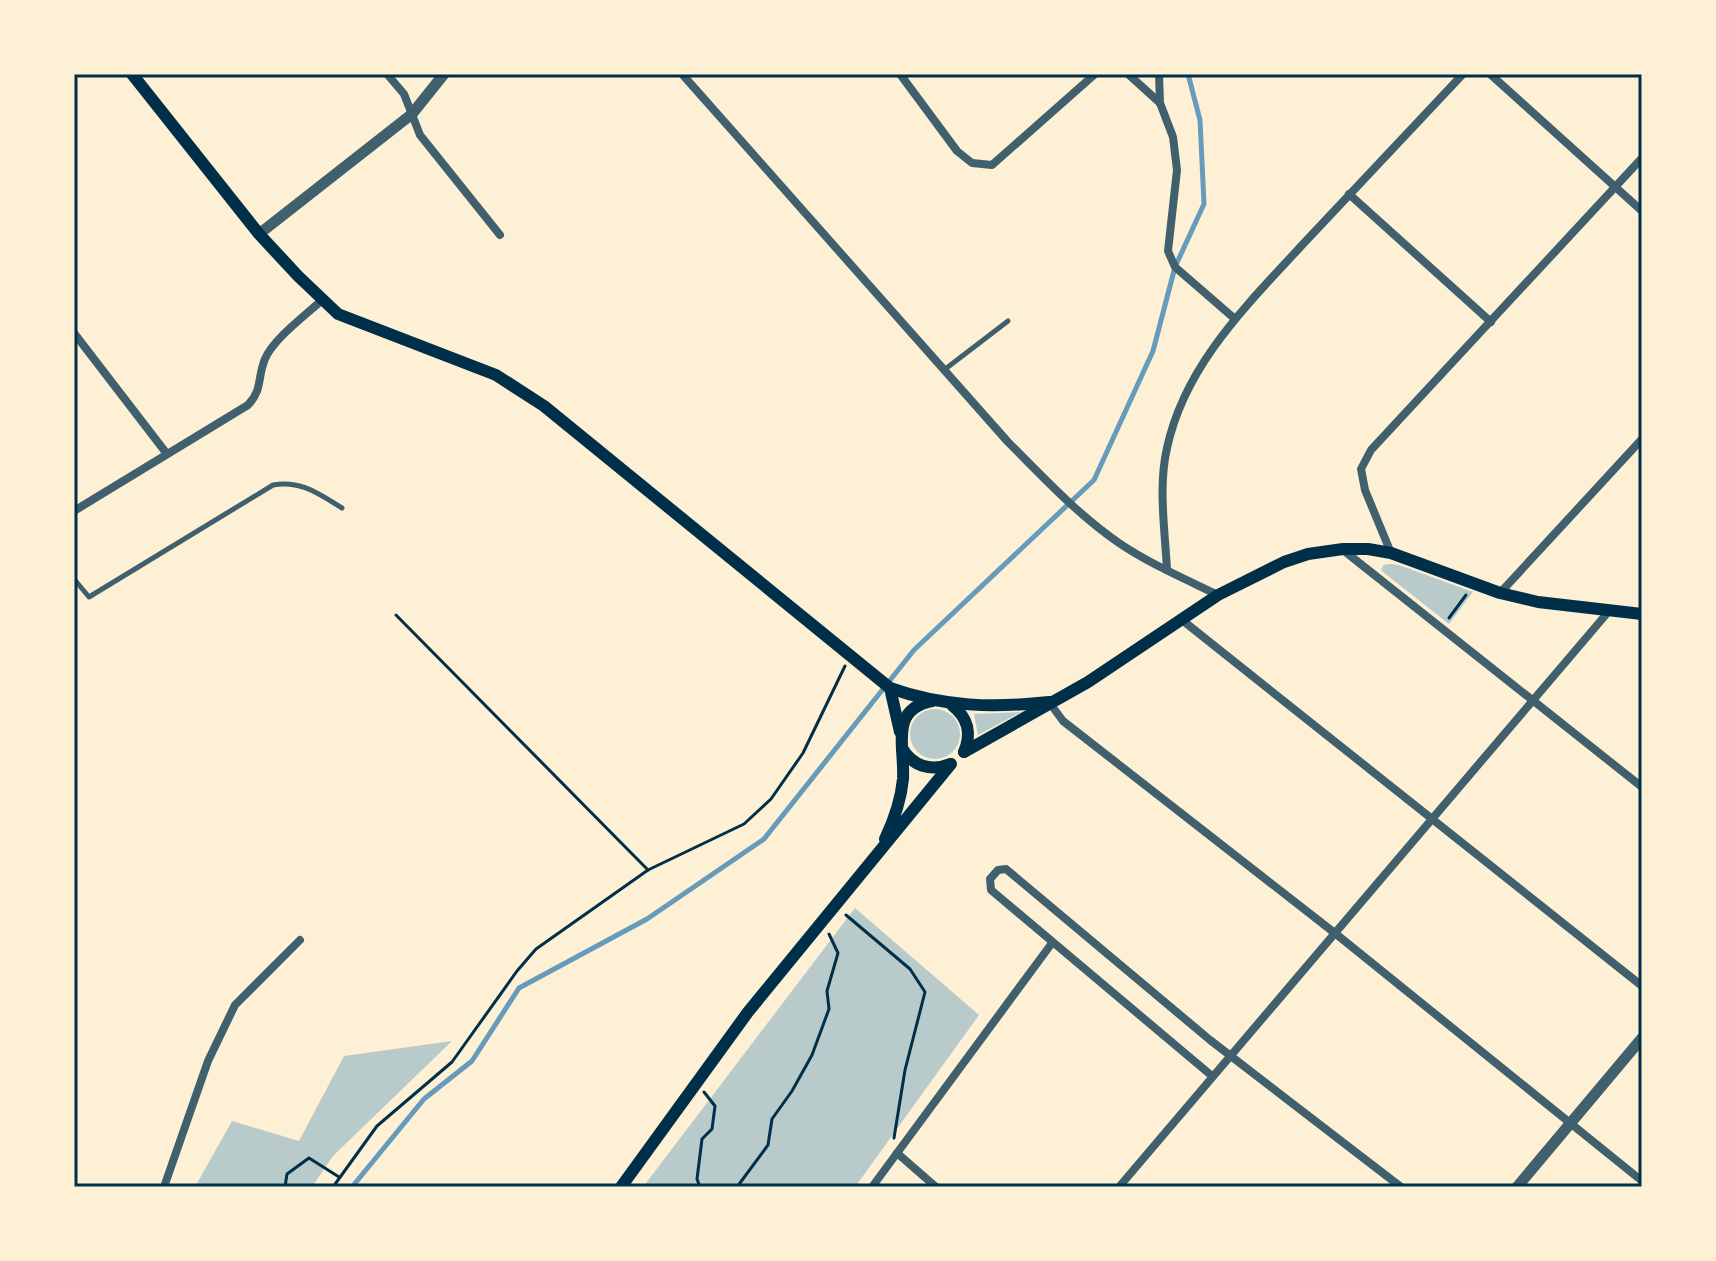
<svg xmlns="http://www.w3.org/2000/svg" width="1716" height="1261" font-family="Overpass,sans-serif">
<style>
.green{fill:#b9caca}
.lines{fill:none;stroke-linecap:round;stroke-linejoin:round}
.stream{stroke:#669bbc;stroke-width:5}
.path{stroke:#003049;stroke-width:3}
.service{stroke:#3f606c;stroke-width:5}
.minor{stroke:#3f606c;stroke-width:8}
.tertiary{stroke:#3f606c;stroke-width:11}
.secondary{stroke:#003049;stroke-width:12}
.neatline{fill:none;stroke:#003049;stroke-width:3}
</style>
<rect width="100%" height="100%" fill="#fdf0d5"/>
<!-- green -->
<g class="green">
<polygon points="1390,564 1399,565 1473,592 1449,624 1383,572 1381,569 1384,565"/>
<circle cx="935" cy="734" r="25"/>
<polygon points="1021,712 978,735 974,714"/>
<polygon points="855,908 979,1015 855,1187 643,1187"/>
<polygon points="452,1041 333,1156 312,1187 195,1187 232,1121 299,1141 344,1056"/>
</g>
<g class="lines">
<!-- stream -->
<polyline class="stream" points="352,1187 424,1099 472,1061 519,988 647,919 764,839 914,650 1094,480 1153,351 1175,267 1204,204 1200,120 1188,74"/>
<!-- path -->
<g class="path">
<polyline points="396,615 648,870"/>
<polyline points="1449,618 1466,595"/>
<polyline points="846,915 910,969 925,992 905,1070 894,1138"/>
<polyline points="285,1187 287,1174 309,1158 339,1177"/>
<polyline points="333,1187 377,1126 452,1062 517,971 536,949 648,870 744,824 771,799 803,753 845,666"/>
<polyline points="700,1187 697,1179 702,1139 712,1129 715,1106 704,1092"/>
<polyline points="737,1187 768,1145 772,1119 792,1091 812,1055 829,1009 827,991 838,953 829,934"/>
</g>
<!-- service -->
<g class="service">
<polyline points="944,370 1008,321"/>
<path d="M74,579L89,597L273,485C301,480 319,494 342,508"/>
</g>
<!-- minor -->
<g class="minor">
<polyline points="387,74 404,94 420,135 500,235"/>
<path d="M682,74L1008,442C1043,477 1077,514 1119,543C1150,564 1185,579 1218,595"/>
<polyline points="900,74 957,151 972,163 992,165 1095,74"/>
<polyline points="1128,74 1160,103 1173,137 1177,170 1168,251 1175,267 1235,319"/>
<polyline points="1159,74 1160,103"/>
<polyline points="1490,74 1642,211"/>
<polyline points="1349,194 1491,322"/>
<polyline points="74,333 167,454"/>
<path d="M74,511L248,405C263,389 257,378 265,359C273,339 306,315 322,300"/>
<polyline points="1343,550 1642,787"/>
<polyline points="1391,553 1365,490 1361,469 1371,450 1642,158"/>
<path d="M1167,570C1165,530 1158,487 1167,448C1185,364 1248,304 1304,243C1357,186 1410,130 1463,74"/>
<polyline points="1500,593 1642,439"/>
<polyline points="1182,620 1642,986"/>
<polyline points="1049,702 1063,721 1336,934 1642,1181"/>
<polyline points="1212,1076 991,890 990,879 998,870 1006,869 1210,1040 1401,1187"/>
<polyline points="897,1153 936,1187"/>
<polyline points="164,1187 208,1061 235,1005 300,940"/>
<polyline points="872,1187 1052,943"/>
<polyline points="1119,1187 1609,611"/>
</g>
<!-- tertiary -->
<g class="tertiary">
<polyline points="259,234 412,114 444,74"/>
<polyline points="1517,1187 1642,1038"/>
</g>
<!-- secondary -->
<g class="secondary">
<path d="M132,74L259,234L298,276L338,314L496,375L544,406L890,688C943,707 994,708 1049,702"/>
<polyline points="890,688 900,732"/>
<path d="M952,705C968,718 972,733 964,752"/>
<path d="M902,748C912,766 931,772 950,764"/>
<polyline points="964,752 1088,682 1218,595 1284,562 1308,554 1343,549 1368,549 1391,553 1500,593 1538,602 1642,614"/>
<path d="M885,839C894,820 901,800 903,779C905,748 889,709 932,701"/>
<polyline points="621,1187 748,1012 951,764"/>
</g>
</g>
<!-- border -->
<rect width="1716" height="1261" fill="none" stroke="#fdf0d5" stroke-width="152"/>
<rect x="76" y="76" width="1564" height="1109" class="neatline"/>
</svg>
